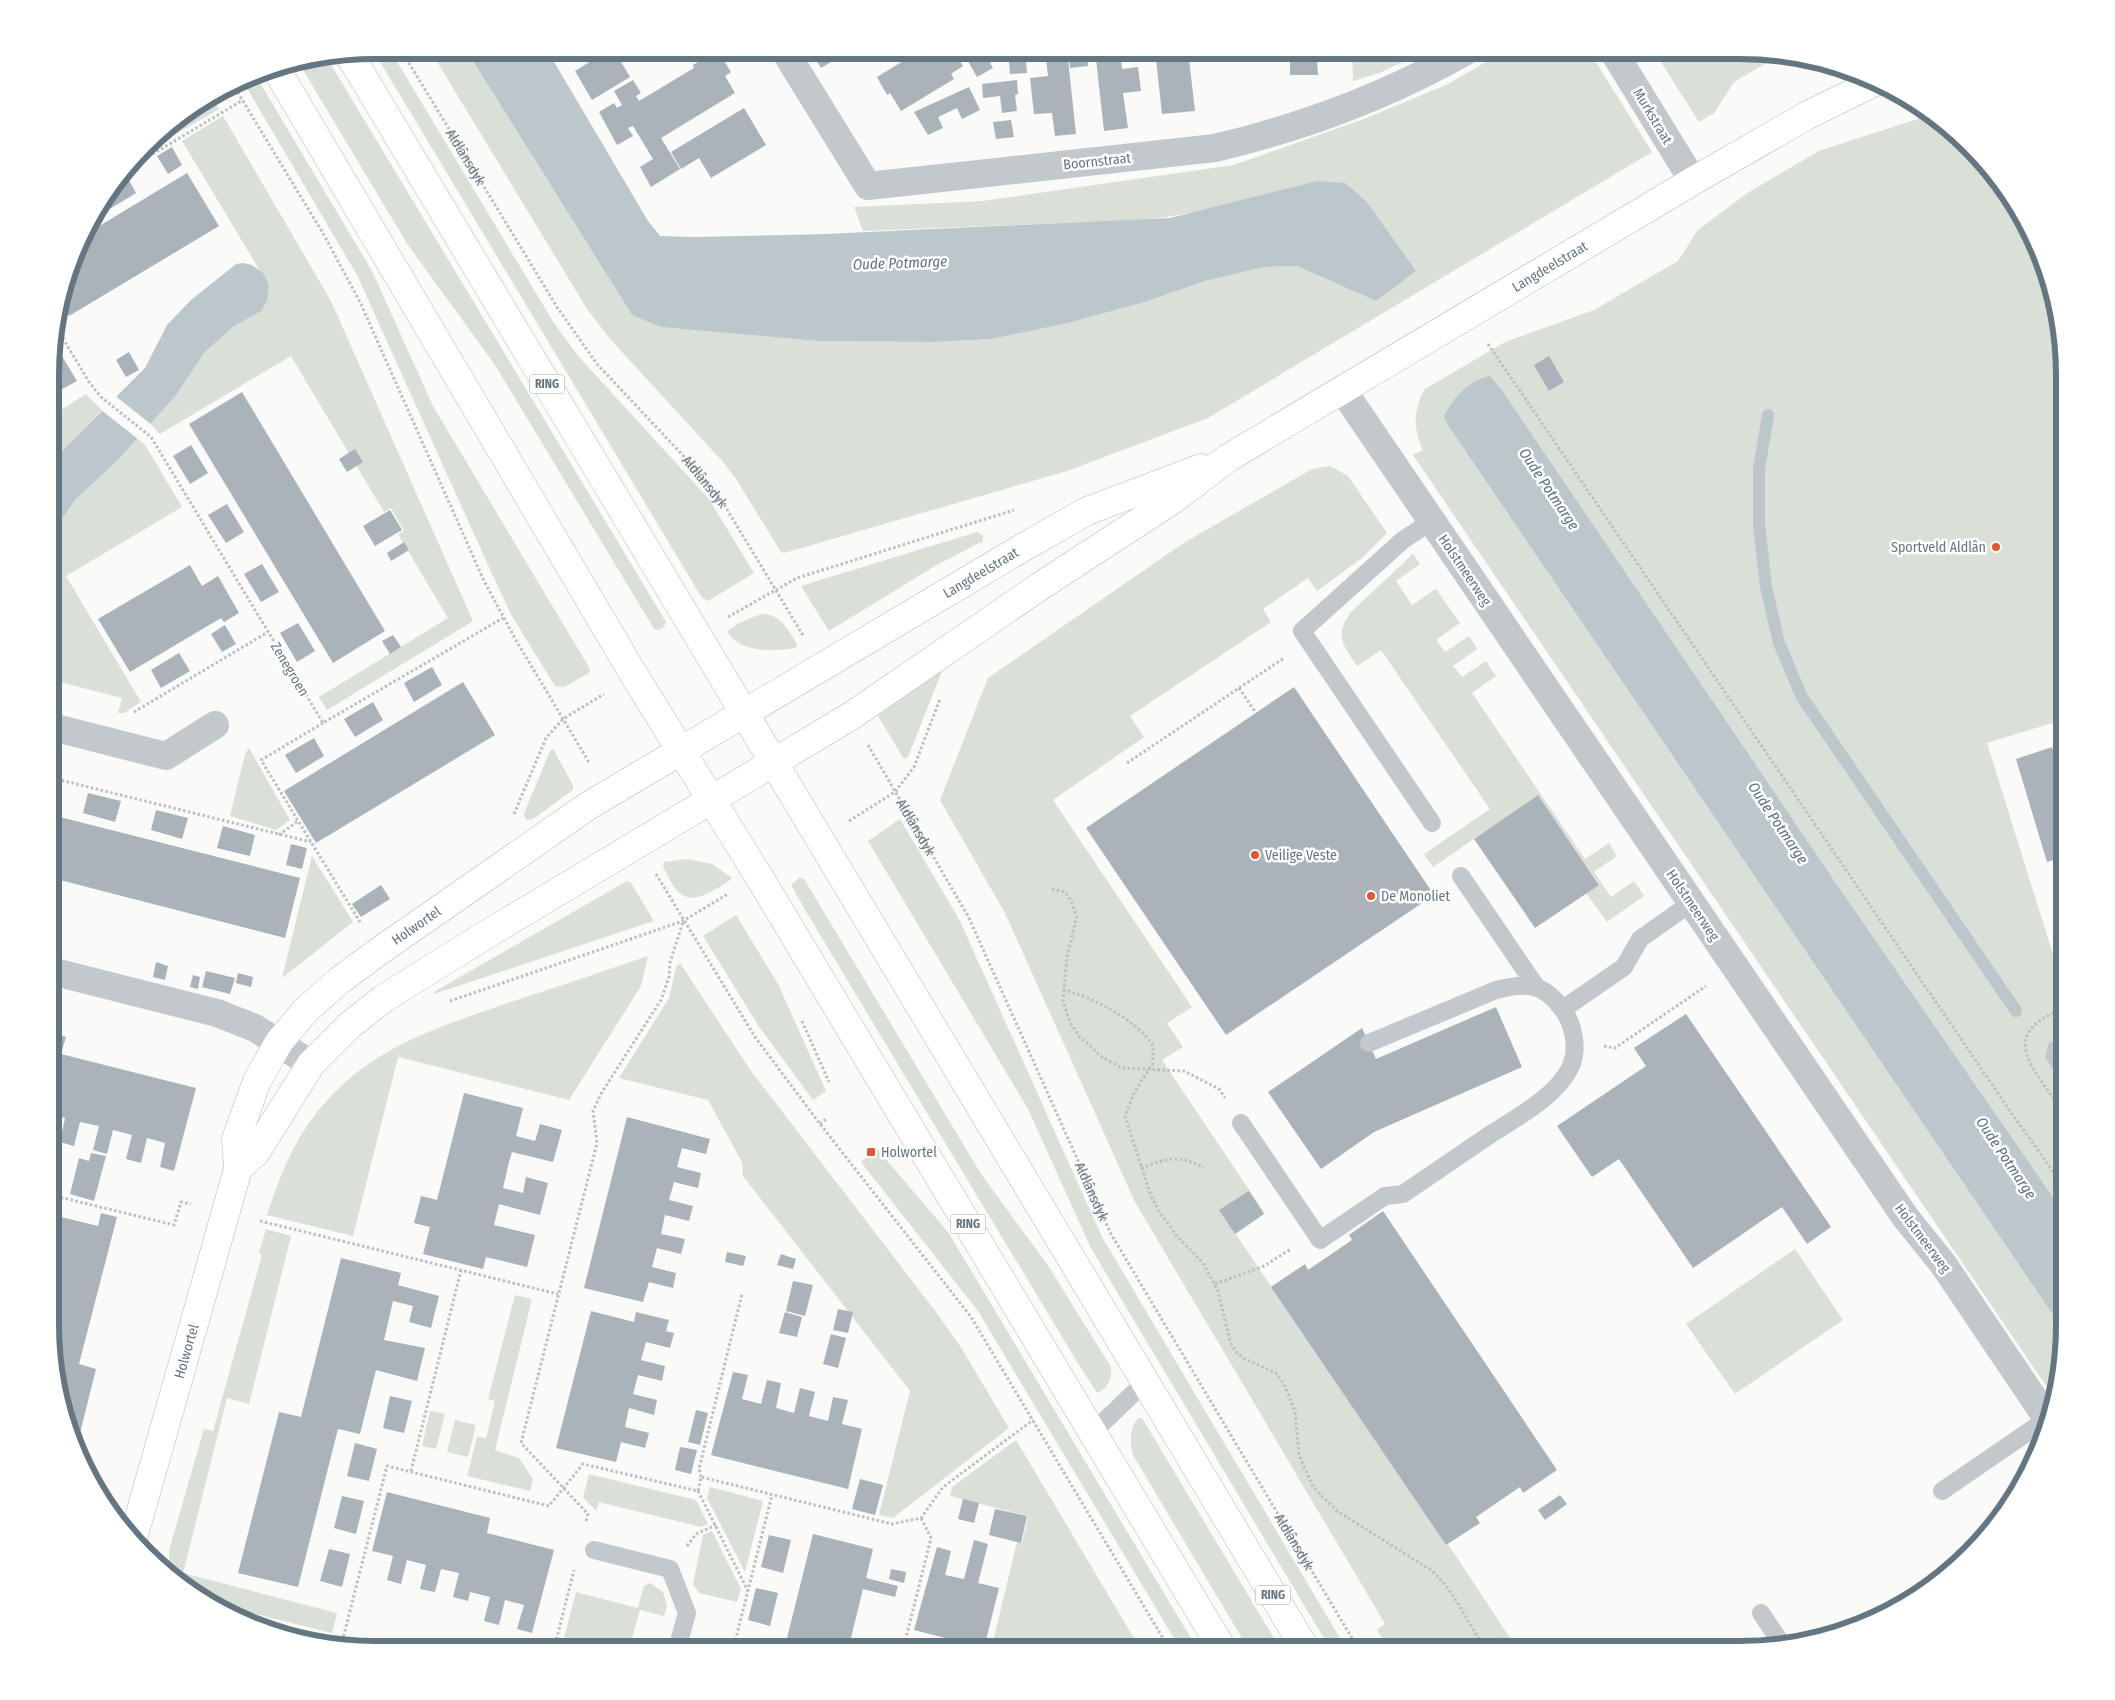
<svg xmlns="http://www.w3.org/2000/svg" width="2115" height="1700" font-family="'Fira Sans Condensed',sans-serif">
<style>
.green{fill:#dadfd7}
.water{fill:#bbc7cb}
.pier{fill:#fafaf8}
.lines{fill:none;stroke-linecap:round;stroke-linejoin:round}
.stream{stroke:#bbc7cb;stroke-width:12}
.building{fill:#aab3b9}
.secondary-casing{stroke:#b3babf;stroke-width:29}
.primary-casing{stroke:#b5babe;stroke-width:29}
.path{stroke:#bbbfc2;stroke-width:3;stroke-dasharray:2.5 2.5;stroke-linecap:butt}
.lane{stroke:#c3c8cc;stroke-width:18}
.street{stroke:#c3c8cc;stroke-width:28}
.secondary{stroke:#fff;stroke-width:28}
.primary{stroke:#fff;stroke-width:28}
.poi-dot{fill:#e4572e;stroke:#fff;stroke-width:2}
.labels{text-anchor:middle;stroke-width:5;stroke-linejoin:round;paint-order:stroke}
.shield{fill:#fff;stroke:#939fa8;stroke-width:1}
.shield-label{font-size:12px;font-weight:bold;fill:#657683}
.street-label{font-size:14px;fill:#657683;stroke:#fff}
.poi-label{font-size:14px;fill:#657683;stroke:#fff;text-anchor:start}
.water-label{font-size:15px;font-style:italic;fill:#60757c;stroke:#fff}
.rim{fill:none;stroke:#657683;stroke-width:6}
</style>
<rect width="100%" height="100%" fill="#fafaf8"/>
<!-- green -->
<g class="green">
<polygon points="373,50 390,50 554,323 579,357 709,499 754,573 708,601 702,598"/>
<path d="M430,50H466L632,315L660,327L817,341L934,342L992,339L1068,323L1145,302L1205,281L1264,267L1297,266L1376,301L1317,181C1258,195 1201,215 1140,220L863,231L854,207L983,201L1234,165L1364,119L1446,85L1505,51H1589L1652,152L1208,418L1067,471L784,553L781,552L736,479L723,462L611,340L587,309Z"/>
<polygon points="1352,50 1427,51 1379,73 1353,81"/>
<polygon points="1654,51 1761,51 1780,55 1734,82 1714,113 1699,122"/>
<polygon points="327,58 666,622 664,627 659,630 654,629 495,365 408,245 299,63"/>
<polygon points="256,76 372,271 433,406 590,669 589,673 564,687 555,686 512,616 493,576 357,275 244,83"/>
<polygon points="213,100 219,109 162,142 158,134 161,131"/>
<path d="M1930,115L1954,131L2032,232L2054,291L2065,375V719L1987,743L2065,993V1040L2049,1042L2045,1057L2064,1088V1213L1831,876L1447,424L2064,1331V1346L2053,1396L1413,455L1423,450C1413,428 1413,410 1425,389L1505,342L1594,310L1678,261L1698,230L1749,192L1819,151Z"/>
<polygon points="223,116 331,301 473,621 327,710 319,697 448,618 398,534 404,531 391,508 384,512 291,356 160,434 150,423 177,394 204,353 234,326 260,311 269,286 182,141"/>
<polygon points="86,394 102,410 53,460 53,415"/>
<polygon points="137,438 145,445 182,507 66,576 141,702 124,713 118,713 122,698 52,680 52,534 75,500 118,460"/>
<polygon points="1330,466 1348,476 1387,533 1362,558 1317,591 1308,578 1263,609 1271,622 1130,716 1144,737 1053,800 1192,1007 1167,1023 1183,1047 1162,1060 1264,1212 1235,1233 1446,1545 1448,1544 1518,1650 1389,1650 1377,1630 1385,1624 1135,1202 1005,913 940,800 988,678 1182,544 1312,469"/>
<polygon points="977,532 983,536 983,541 935,566 829,631 801,586"/>
<path d="M1413,554L1420,564L1396,581L1412,605L1436,589L1460,623L1436,640L1445,652L1469,636L1477,649L1453,666L1462,677L1486,661L1496,676L1472,693L1585,859L1609,843L1617,856L1594,872L1611,897L1634,881L1644,896L1607,922L1586,893L1599,884L1538,795L1433,867L1424,854L1490,809L1381,650L1357,666C1343,646 1334,635 1351,612Z"/>
<path d="M761,614C781,614 787,628 797,644L796,648C774,651 740,654 727,631L739,623Z"/>
<polygon points="940,669 942,671 908,757 904,759 878,716"/>
<polygon points="249,748 290,820 276,830 230,816 245,754"/>
<polygon points="553,749 573,785 573,790 533,819 527,820 524,816 525,811 550,751"/>
<polygon points="900,819 960,921 1102,1237 1347,1650 1331,1650 1111,1282 1090,1246 1028,1109 868,841"/>
<polygon points="312,856 353,922 282,978"/>
<path d="M687,859L712,864L732,878C727,884 719,887 712,891C683,908 675,890 663,867L664,862Z"/>
<path d="M799,878L804,879L981,1174L1047,1264L1111,1367C1112,1379 1109,1388 1097,1393L1079,1365L813,923L791,885Z"/>
<polygon points="627,881 631,883 654,921 434,994 434,992"/>
<polygon points="736,915 778,984 826,1091 813,1100 760,1028 703,936"/>
<path d="M648,956L641,986L569,1100L398,1057L353,1236L267,1215C276,1188 286,1160 301,1135C354,1052 424,1032 511,1002C556,987 602,972 648,956Z"/>
<polygon points="680,963 751,1071 936,1312 962,1349 1009,1428 893,1518 879,1515 910,1391 743,1176 742,1162 708,1100 619,1078 669,998 676,967"/>
<polygon points="877,1149 948,1232 1198,1650 1181,1650 978,1311 861,1162"/>
<polygon points="266,1229 291,1236 249,1404 227,1398 183,1573 337,1613 332,1633 218,1605 170,1575 169,1551 204,1429 213,1431 262,1255 259,1253"/>
<polygon points="1795,1249 1843,1320 1735,1394 1686,1324"/>
<polygon points="515,1295 532,1299 495,1450 519,1458 533,1479 530,1491 467,1476 477,1437 486,1438 495,1401 488,1399"/>
<polygon points="430,1411 445,1414 436,1449 422,1446"/>
<path d="M1139,1418H1142L1281,1650H1249L1133,1455C1130,1444 1129,1426 1139,1418Z"/>
<polygon points="455,1420 476,1425 468,1457 447,1452"/>
<polygon points="1016,1440 1141,1650 991,1650 1017,1542 1022,1543 1028,1516 950,1496 952,1487"/>
<polygon points="589,1474 696,1500 708,1524 701,1527 599,1502 596,1511 583,1497"/>
<polygon points="710,1487 763,1501 745,1572 707,1498"/>
<polygon points="712,1531 741,1589 737,1602 699,1593 693,1584 703,1535"/>
<polygon points="650,1583 663,1592 667,1606 664,1616 640,1610 629,1649 561,1649 576,1592 638,1608 644,1586"/>
</g>
<!-- water -->
<g class="water">
<polygon points="466,50 547,50 648,221 660,236 694,237 825,234 1170,218 1317,181 1345,183 1366,201 1416,271 1376,301 1297,266 1264,267 1205,281 1145,302 1068,323 992,339 934,342 817,341 660,327 632,315"/>
<polygon points="243,263 252,265 263,273 269,286 267,301 261,311 234,326 204,353 177,394 118,460 75,500 52,534 53,460 145,368 167,325 191,300 236,264"/>
<path d="M1490,376L1503,392L1831,876L2064,1213V1331L1447,424L1444,416C1455,396 1468,381 1490,376Z"/>
<polygon points="2065,1040 2064,1088 2045,1057 2049,1042"/>
</g>
<!-- pier -->
<polygon class="pier" points="114,395 152,425 139,440 100,409"/>
<g class="lines">
<!-- stream -->
<polyline class="stream" points="1768,415 1759,469 1759,525 1766,587 1779,643 1802,697 2016,1011"/>
</g>
<!-- building -->
<g class="building">
<polygon points="587,50 614,50 630,77 592,100 575,71 591,61 585,51"/>
<polygon points="717,50 731,72 725,76 735,93 661,138 680,169 651,187 640,167 653,159 633,126 628,128 633,136 617,145 599,112 614,103 617,108 622,105 614,91 633,80 641,93 636,96 639,101 694,68 693,65"/>
<polygon points="810,50 851,50 821,68"/>
<polygon points="921,50 949,50 952,55 955,53 963,66 951,74 954,79 901,111 890,93 887,95 877,77"/>
<polygon points="974,50 993,50 998,58 990,63 993,68 977,77 965,56"/>
<polygon points="1008,50 1025,50 1027,73 1010,74"/>
<polygon points="1045,50 1067,50 1076,134 1055,136 1052,113 1034,114 1030,78 1048,76"/>
<polygon points="1068,50 1087,50 1088,66 1070,68"/>
<polygon points="1095,50 1120,50 1122,69 1138,67 1141,91 1123,93 1128,128 1104,131"/>
<polygon points="1129,50 1146,50 1147,60 1130,62"/>
<polygon points="1155,50 1188,50 1195,111 1162,114"/>
<polygon points="1243,50 1335,50 1335,59 1317,60 1318,75 1290,75 1290,60 1243,61"/>
<polygon points="1017,80 1018,94 1015,95 1017,111 1002,113 1000,96 983,98 982,84"/>
<polygon points="969,87 980,110 962,119 957,108 938,117 943,128 928,135 914,112"/>
<polygon points="744,108 766,145 711,178 699,158 681,169 671,152"/>
<polygon points="1011,120 1014,137 996,139 993,122"/>
<polygon points="172,147 182,165 168,174 157,156"/>
<polygon points="187,173 219,226 69,316 62,305 86,234"/>
<polygon points="126,175 136,193 108,210 103,202"/>
<polygon points="59,351 77,381 53,394 53,355"/>
<polygon points="129,352 139,370 126,377 116,360"/>
<polygon points="1549,356 1564,382 1549,391 1534,365"/>
<polygon points="242,392 385,631 333,663 189,424"/>
<polygon points="191,445 208,473 190,484 173,456"/>
<polygon points="355,449 363,462 347,472 339,459"/>
<polygon points="227,504 244,532 226,543 208,515"/>
<polygon points="390,510 402,530 375,546 363,526"/>
<polygon points="404,542 409,550 391,561 387,553"/>
<polygon points="262,564 279,592 261,602 244,574"/>
<polygon points="190,565 202,586 218,576 239,613 224,622 221,618 130,672 98,619"/>
<polygon points="298,623 315,651 297,662 280,633"/>
<polygon points="225,625 236,644 222,652 211,634"/>
<polygon points="393,635 401,647 390,654 382,641"/>
<polygon points="179,653 190,671 161,688 151,670"/>
<polygon points="432,667 442,685 414,702 404,683"/>
<polygon points="463,682 495,735 316,843 284,791"/>
<polygon points="1294,687 1434,895 1226,1035 1086,828"/>
<polygon points="373,702 383,720 355,737 344,719"/>
<polygon points="314,738 324,756 296,773 285,755"/>
<polygon points="2052,747 2065,790 2065,856 2047,862 2016,759"/>
<polygon points="88,793 121,801 115,822 83,813"/>
<polygon points="1538,795 1599,885 1535,928 1474,839"/>
<polygon points="156,810 188,818 182,839 151,830"/>
<polygon points="52,815 300,878 285,938 52,878"/>
<polygon points="223,826 255,835 250,856 217,848"/>
<polygon points="291,844 307,848 302,869 286,865"/>
<polygon points="381,885 390,899 361,917 352,904"/>
<polygon points="156,962 168,966 165,980 153,977"/>
<polygon points="206,971 235,978 230,994 202,987"/>
<polygon points="238,973 253,977 251,987 236,983"/>
<polygon points="193,975 200,977 198,989 190,987"/>
<polygon points="1496,1007 1522,1067 1374,1132 1321,1169 1268,1092 1362,1028 1376,1059"/>
<polygon points="1686,1014 1831,1227 1807,1244 1782,1207 1693,1268 1619,1159 1592,1177 1557,1126 1646,1066 1634,1048"/>
<polygon points="51,1033 66,1037 61,1054 196,1088 174,1171 160,1167 165,1143 147,1138 141,1163 126,1159 132,1135 113,1130 107,1154 93,1150 99,1126 80,1122 74,1146 60,1142 65,1118 51,1114"/>
<polygon points="464,1093 523,1108 516,1136 535,1141 540,1124 562,1130 553,1162 512,1152 509,1162 503,1188 523,1193 526,1177 548,1183 540,1215 499,1204 494,1225 535,1235 527,1267 486,1257 483,1269 423,1254 430,1227 414,1223 421,1196 437,1200"/>
<polygon points="627,1117 710,1139 706,1154 682,1148 677,1167 701,1173 698,1188 674,1182 669,1200 693,1206 689,1221 665,1215 661,1234 685,1239 681,1254 657,1248 652,1267 676,1273 673,1288 649,1282 643,1302 584,1288"/>
<polygon points="91,1153 106,1156 94,1201 70,1194 79,1158 89,1161"/>
<polygon points="1249,1191 1264,1214 1235,1234 1219,1210"/>
<polygon points="1383,1211 1557,1470 1523,1493 1520,1487 1476,1517 1480,1523 1446,1545 1271,1287 1305,1264 1308,1270 1352,1240 1349,1235"/>
<polygon points="101,1213 117,1217 79,1364 96,1369 77,1445 51,1346 51,1223 53,1215 98,1226"/>
<polygon points="727,1252 746,1256 743,1266 725,1262"/>
<polygon points="781,1254 796,1259 793,1269 777,1265"/>
<polygon points="341,1258 401,1273 398,1285 439,1296 431,1328 409,1322 413,1306 393,1301 384,1340 425,1348 417,1381 376,1370 360,1434 338,1429 298,1587 238,1573 279,1412 301,1417"/>
<polygon points="793,1281 813,1285 805,1316 786,1311"/>
<polygon points="838,1309 853,1312 848,1333 833,1330"/>
<polygon points="591,1311 634,1322 636,1312 669,1320 666,1331 674,1333 670,1348 646,1342 641,1360 665,1366 662,1381 638,1375 633,1394 657,1400 654,1415 629,1408 625,1427 649,1433 645,1448 621,1442 616,1462 556,1448"/>
<polygon points="785,1312 802,1317 797,1337 779,1333"/>
<polygon points="831,1334 846,1338 838,1368 823,1364"/>
<polygon points="733,1372 748,1375 742,1399 761,1404 767,1380 781,1383 776,1408 794,1413 800,1388 815,1392 809,1416 828,1421 833,1397 848,1400 842,1424 862,1429 848,1489 711,1455"/>
<polygon points="390,1396 412,1401 404,1433 383,1428"/>
<polygon points="696,1410 708,1413 700,1445 688,1442"/>
<polygon points="355,1443 377,1449 369,1481 347,1476"/>
<polygon points="680,1447 697,1450 691,1474 675,1470"/>
<polygon points="860,1479 883,1485 875,1515 852,1509"/>
<polygon points="387,1492 490,1518 487,1533 554,1550 532,1633 517,1629 524,1605 505,1600 499,1625 484,1621 490,1597 470,1592 468,1601 453,1597 459,1573 441,1569 435,1592 420,1589 426,1565 407,1560 401,1584 387,1580 393,1556 372,1551"/>
<polygon points="1560,1495 1567,1504 1545,1520 1538,1510"/>
<polygon points="342,1496 364,1501 356,1534 334,1528"/>
<polygon points="963,1499 979,1503 974,1523 958,1519"/>
<polygon points="995,1509 1027,1516 1021,1543 989,1535"/>
<polygon points="813,1534 873,1549 866,1578 898,1586 895,1597 863,1589 848,1650 784,1650"/>
<polygon points="769,1535 791,1540 783,1573 761,1567"/>
<polygon points="974,1540 988,1544 978,1583 999,1588 984,1648 914,1630 937,1547 951,1551 945,1575 964,1579"/>
<polygon points="329,1549 350,1554 342,1587 320,1581"/>
<polygon points="1963,1558 1938,1583 1874,1620 1873,1619"/>
<polygon points="891,1569 906,1572 904,1583 889,1579"/>
<polygon points="756,1588 778,1593 770,1626 748,1620"/>
<polygon points="1503,1637 1511,1648 1493,1650 1490,1646"/>
<polygon points="743,1641 765,1646 764,1650 741,1650"/>
</g>
<g class="lines">
<!-- secondary casing -->
<g class="secondary-casing">
<g id="secondary">
<path id="s3" d="M238,1169L256,1152L311,1064L350,1025L383,999L484,936L851,716L1042,585L1174,499L1228,458L1693,181L1806,116L1875,82"/>
<path id="s4" d="M134,1535L238,1169L236,1139L257,1081L279,1042L306,1010L340,980L378,952L588,806L1022,548L1087,511L1201,468"/>
</g>
</g>
<!-- primary casing -->
<g class="primary-casing">
<g id="primary">
<polyline points="349,54 1306,1650"/>
<polyline points="275,67 634,675 758,875 1223,1650"/>
</g>
</g>
<!-- path -->
<g class="path">
<path id="s1" d="M401,50L557,307L597,364L691,464L725,506L804,637"/>
<polyline points="235,88 324,235 360,302 484,581 517,642 590,764"/>
<polyline points="131,167 243,100"/>
<polyline points="55,325 89,382 101,397 151,437 323,723 503,618"/>
<polyline points="1488,344 2008,1108 2064,1187"/>
<polyline points="728,617 797,578 1014,510"/>
<polyline points="1239,688 1256,713"/>
<polyline points="134,712 268,632"/>
<polyline points="323,723 261,760 360,922"/>
<path id="s2" d="M868,745L968,916L1111,1234L1359,1650"/>
<polyline points="1127,763 1284,658"/>
<polyline points="52,778 311,842"/>
<polyline points="514,814 546,738 563,719 604,694"/>
<polyline points="849,821 895,792 914,767 940,699"/>
<polyline points="279,835 298,821"/>
<polyline points="656,874 755,1037 820,1124 971,1317 1170,1650"/>
<polyline points="1052,889 1065,892 1070,899 1077,916 1067,957 1063,1001 1070,1022 1079,1036 1102,1057 1122,1068 1184,1071 1219,1089 1225,1098"/>
<path d="M1063,990C1089,995 1140,1022 1153,1046V1063L1134,1093L1125,1116L1151,1196L1159,1211L1176,1235L1203,1263L1218,1291L1230,1341L1235,1351L1245,1359L1276,1373L1284,1384L1295,1411L1299,1455L1313,1487L1337,1511L1431,1570C1456,1592 1467,1624 1487,1650"/>
<polyline points="450,1001 683,921 728,894"/>
<polyline points="802,1021 829,1082"/>
<polyline points="1604,1046 1615,1048 1706,986"/>
<path d="M2064,1110C2054,1100 2046,1088 2038,1076C2012,1038 2028,1024 2065,1007"/>
<polyline points="820,1124 827,1118"/>
<path d="M1141,1168C1168,1158 1179,1154 1204,1168"/>
<polyline points="51,1195 174,1225 181,1202 191,1204"/>
<polyline points="260,1221 558,1294"/>
<polyline points="1215,1284 1264,1266 1291,1249"/>
<polyline points="411,1471 461,1270"/>
<polyline points="701,1477 699,1469 742,1294"/>
<polyline points="698,1491 748,1591"/>
<polyline points="586,1521 588,1514 521,1443 597,1143 593,1111 602,1092 661,1000 669,977 670,962 683,922"/>
<polyline points="687,1546 696,1534 716,1525"/>
<polyline points="341,1646 387,1466 549,1506 583,1464 698,1491 701,1477 892,1524 921,1518 943,1487 1033,1420"/>
<polyline points="554,1649 574,1570"/>
<polyline points="733,1650 772,1495"/>
<polyline points="903,1650 931,1538 921,1518"/>
</g>
<!-- lane -->
<g class="lane">
<polyline points="1432,823 1302,631 1403,540 1432,521"/>
<polyline points="1461,876 1537,988"/>
<polyline points="1563,1009 1624,967 1640,939 1691,903"/>
<path d="M1241,1123L1320,1240L1385,1196L1403,1194C1432,1174 1460,1155 1488,1136C1514,1119 1558,1096 1571,1066C1579,1047 1573,1021 1560,1006C1542,982 1523,983 1496,990L1369,1043"/>
<polyline points="1093,1432 1144,1383"/>
<polyline points="1942,1491 2047,1419"/>
<polyline points="594,1550 670,1569 687,1613 677,1649"/>
<polyline points="1761,1613 1783,1646"/>
</g>
<!-- street -->
<g class="street">
<path d="M784,50L868,186L1215,148C1304,127 1387,96 1466,51"/>
<polyline points="1613,51 1693,181"/>
<polyline points="1342,389 1906,1218 1943,1264 2047,1418"/>
<polyline points="52,727 166,756 215,725"/>
<polyline points="51,971 217,1013 255,1028 311,1064"/>
</g>
<!-- secondary -->
<use href="#secondary" class="secondary"/>
<!-- primary -->
<use href="#primary" class="primary"/>
</g>
<!-- markers -->
<g class="poi-dot">
<circle cx="1996" cy="547" r="5"/>
<circle cx="1255" cy="855" r="5"/>
<circle cx="1371" cy="896" r="5"/>
<rect x="866" y="1147" width="10" height="10" rx="2.5"/>
</g>
<g class="labels">
<!-- shield labels -->
<g class="shield">
<rect x="529.5" y="374.5" width="35" height="19" rx="4"/>
<rect x="950.5" y="1214.5" width="35" height="19" rx="4"/>
<rect x="1255.5" y="1585.5" width="35" height="19" rx="4"/>
</g>
<g class="shield-label">
<text x="547" y="388">RING</text>
<text x="968" y="1228">RING</text>
<text x="1273" y="1599">RING</text>
</g>
<!-- street labels -->
<g class="street-label">
<text transform="translate(1653 116) rotate(59)" y="5">Murkstraat</text>
<text dy="5" stroke="none"><textPath href="#s1" startOffset="125">Aldlânsdyk</textPath></text>
<text transform="translate(1097 161) rotate(-6)" y="5">Boornstraat</text>
<text dy="5" stroke="none"><textPath href="#s3" startOffset="1604">Langdeelstraat</textPath></text>
<text dy="5" stroke="none"><textPath href="#s1" startOffset="530">Aldlânsdyk</textPath></text>
<text transform="translate(1465 570) rotate(56)" y="5">Holstmeerweg</text>
<text dy="5" stroke="none"><textPath href="#s4" startOffset="1364">Langdeelstraat</textPath></text>
<text transform="translate(290 669) rotate(59)" y="5">Zenegroen</text>
<text dy="5" stroke="none"><textPath href="#s2" startOffset="95">Aldlânsdyk</textPath></text>
<text transform="translate(1693 905) rotate(56)" y="5">Holstmeerweg</text>
<text dy="5" stroke="none"><textPath href="#s4" startOffset="698">Holwortel</textPath></text>
<text dy="5" stroke="none"><textPath href="#s2" startOffset="500">Aldlânsdyk</textPath></text>
<text transform="translate(1923 1238) rotate(53)" y="5">Holstmeerweg</text>
<text dy="5" stroke="none"><textPath href="#s4" startOffset="191">Holwortel</textPath></text>
<text dy="5" stroke="none"><textPath href="#s2" startOffset="905">Aldlânsdyk</textPath></text>
</g>
<!-- poi labels -->
<g class="poi-label">
<text x="1986" y="552" text-anchor="end">Sportveld Aldlân</text>
<text x="1265" y="860">Veilige Veste</text>
<text x="1381" y="901">De Monoliet</text>
<text x="881" y="1157">Holwortel</text>
</g>
<!-- water labels -->
<g class="water-label">
<text transform="translate(900 263) rotate(-2)" y="5">Oude Potmarge</text>
<text transform="translate(1549 489) rotate(56)" y="5">Oude Potmarge</text>
<text transform="translate(1778 823) rotate(56)" y="5">Oude Potmarge</text>
<text transform="translate(2006 1158) rotate(56)" y="5">Oude Potmarge</text>
</g>
</g>
<!-- crop -->
<path d="M0 0H2115V1700H0ZM375 59H1740A316 316 0 0 1 2056 375V1325A316 316 0 0 1 1740 1641H375A316 316 0 0 1 59 1325V375A316 316 0 0 1 375 59Z" fill="#fff" fill-rule="evenodd"/>
<path class="rim" d="M375 59H1740A316 316 0 0 1 2056 375V1325A316 316 0 0 1 1740 1641H375A316 316 0 0 1 59 1325V375A316 316 0 0 1 375 59Z"/>
</svg>
